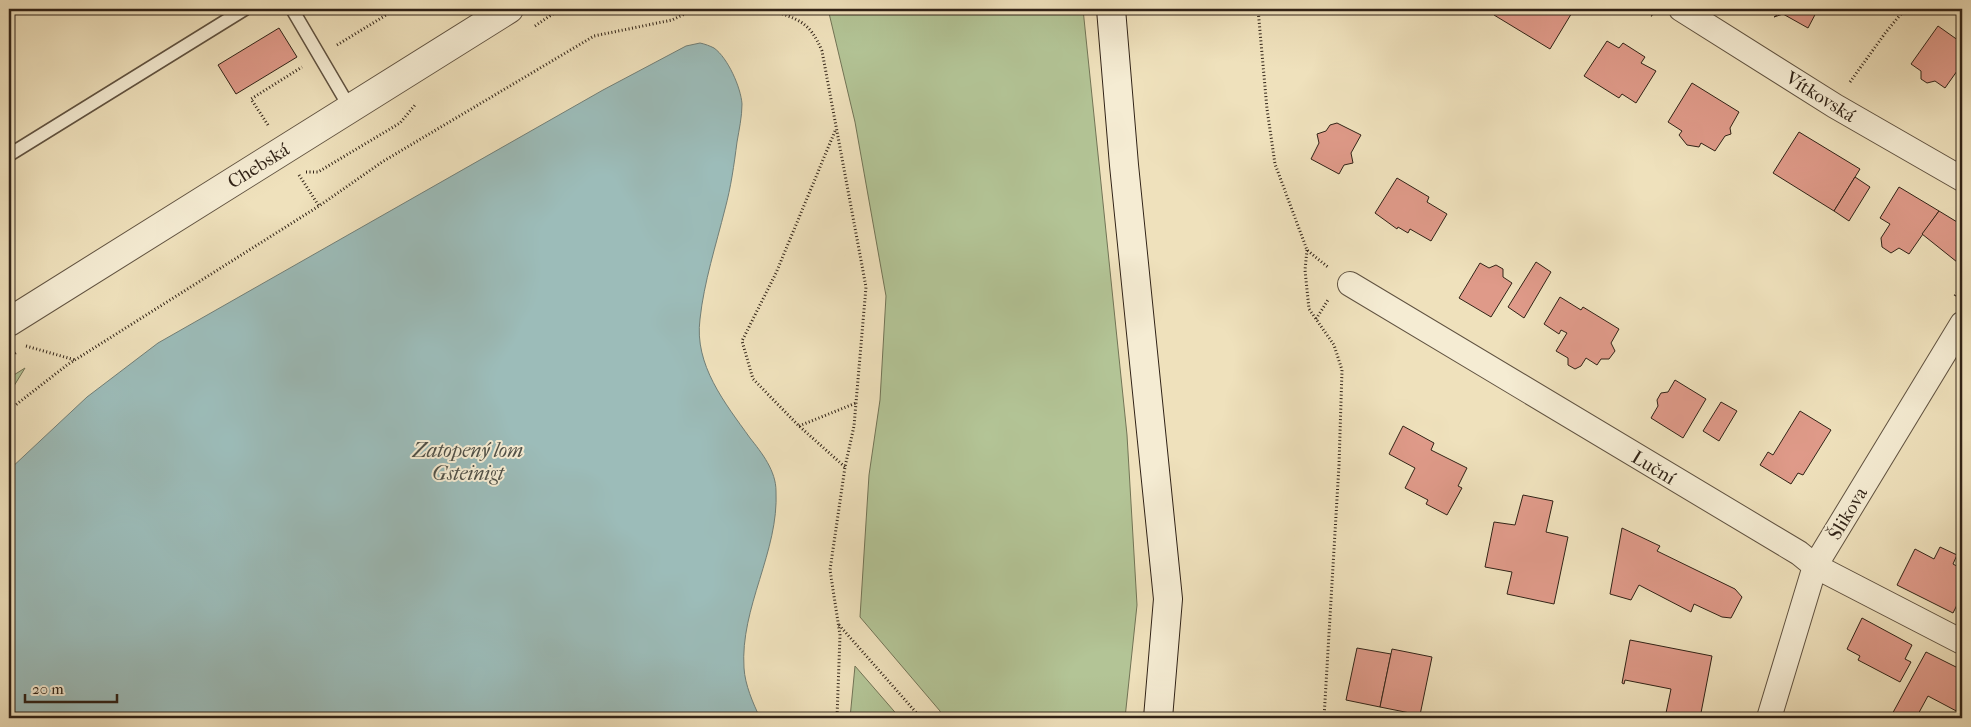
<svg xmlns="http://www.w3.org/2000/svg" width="1971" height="727" font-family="'IM FELL French Canon',serif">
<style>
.green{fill:#b3c496;stroke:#727456}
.water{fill:#9cbcb9;stroke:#717f78}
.building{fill:#df9a89;stroke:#312317}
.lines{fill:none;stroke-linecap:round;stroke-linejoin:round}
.service-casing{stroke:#605240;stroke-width:15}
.minor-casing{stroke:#605240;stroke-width:26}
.tertiary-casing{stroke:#605240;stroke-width:30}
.secondary-casing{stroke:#312317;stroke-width:30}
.path{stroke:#312317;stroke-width:3;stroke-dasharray:1 2.5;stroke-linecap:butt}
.service{stroke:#f5ecd3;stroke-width:12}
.minor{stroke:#f5ecd3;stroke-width:24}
.tertiary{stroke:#f5ecd3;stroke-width:28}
.secondary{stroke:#f5ecd3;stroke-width:28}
.labels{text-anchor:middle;stroke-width:4;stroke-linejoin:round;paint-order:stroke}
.street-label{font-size:19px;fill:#312317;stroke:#f5ecd3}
.water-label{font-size:20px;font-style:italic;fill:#515148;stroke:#f5ecd3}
</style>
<rect width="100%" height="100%" fill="#efe1bc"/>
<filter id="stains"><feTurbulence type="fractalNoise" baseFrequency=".004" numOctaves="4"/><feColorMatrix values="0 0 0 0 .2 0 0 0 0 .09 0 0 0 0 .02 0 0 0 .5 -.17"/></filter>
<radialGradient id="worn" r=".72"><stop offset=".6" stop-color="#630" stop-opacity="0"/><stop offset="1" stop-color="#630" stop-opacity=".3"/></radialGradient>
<!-- green -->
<g class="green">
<polygon points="828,9 1083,9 1127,435 1137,605 1125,718 942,718 940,711 860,617 869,475 880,400 886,296 855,122"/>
<polygon points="25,368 9,394 9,378"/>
<polygon points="855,666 900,718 850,718"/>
</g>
<!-- water -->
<path class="water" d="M700,43C705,44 710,46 714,48C728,58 741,88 742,104C742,117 739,130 737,142C734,165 731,187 725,209C716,245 704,282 700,319C694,365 725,403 750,438C762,453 776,471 776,491C779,552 740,607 744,668C745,685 753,703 760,718H9V470L87,397L158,343L603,90L686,46Z"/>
<!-- building -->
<g class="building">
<polygon points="1498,9 1569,9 1573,11 1550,49 1494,15"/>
<polygon points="1773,9 1818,9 1808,28 1783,14 1774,17 1777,15 1776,10"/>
<polygon points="1938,26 1962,43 1962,64 1945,88 1935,81 1927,83 1921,79 1921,71 1911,64"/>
<polygon points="279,28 297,57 236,94 218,65"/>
<polygon points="1607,41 1619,48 1623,43 1645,57 1641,63 1656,71 1636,103 1622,94 1619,98 1584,76"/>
<polygon points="1692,83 1739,112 1730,128 1731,134 1725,136 1715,151 1701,143 1699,147 1687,145 1679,135 1682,131 1668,122"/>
<polygon points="1337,123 1361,135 1351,153 1353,163 1344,165 1339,174 1311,159 1319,143 1317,134 1326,131 1330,125"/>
<polygon points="1799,132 1860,169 1834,211 1773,173"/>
<polygon points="1855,177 1870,187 1849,221 1834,211"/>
<polygon points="1397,178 1429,197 1427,202 1447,214 1431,241 1410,229 1408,233 1398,227 1397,229 1375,213"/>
<polygon points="1899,187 1939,211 1909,254 1899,248 1891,253 1882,247 1881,238 1890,224 1880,218"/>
<polygon points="1939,211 1962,225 1962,266 1922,234"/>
<polygon points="1536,262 1551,272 1524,318 1508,307"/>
<polygon points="1480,263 1489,268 1496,265 1503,269 1503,277 1512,283 1491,317 1459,298"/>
<polygon points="1560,297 1581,310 1583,307 1619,329 1611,343 1615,351 1609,359 1601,359 1597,365 1586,358 1581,366 1575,369 1568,365 1568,358 1556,351 1567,333 1561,330 1559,334 1544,324"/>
<polygon points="1675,380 1706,399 1683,438 1651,418 1658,406 1657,400 1661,393 1668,392"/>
<polygon points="1721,402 1737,411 1719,441 1703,431"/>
<polygon points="1800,411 1831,430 1803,475 1798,473 1791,484 1760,465 1768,452 1773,455"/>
<polygon points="1403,426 1434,443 1431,450 1467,468 1458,486 1462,488 1447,515 1426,504 1428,500 1405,488 1415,468 1389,454"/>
<polygon points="1523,495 1553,501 1546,532 1568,537 1554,604 1507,594 1512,572 1485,567 1494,522 1515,525"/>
<polygon points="1622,528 1660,546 1657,551 1735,589 1742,597 1731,618 1722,617 1694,604 1691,612 1639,585 1631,600 1610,594"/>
<polygon points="1940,547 1957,555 1953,564 1962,569 1962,595 1953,613 1897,585 1915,549 1934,559"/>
<polygon points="1862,618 1912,645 1905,659 1911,662 1900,682 1858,660 1860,656 1847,649"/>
<polygon points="1630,640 1712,656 1700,718 1676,718 1677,715 1666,713 1671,689 1625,680 1624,684 1622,683"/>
<polygon points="1357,648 1391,654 1380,707 1346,700"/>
<polygon points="1392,649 1432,657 1420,715 1380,707"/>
<polygon points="1926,652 1962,670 1962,714 1928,696 1916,718 1890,718"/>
</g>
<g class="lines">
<!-- service casing -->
<g class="service-casing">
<g id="service">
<polyline points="292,9 350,108"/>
<polyline points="9,155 245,9"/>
</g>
</g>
<!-- minor casing -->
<g class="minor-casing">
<g id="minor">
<polyline points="1681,9 1835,106 1962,179"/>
<polyline points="1350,284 1799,553 1815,566 1962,642"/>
<polyline points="1769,718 1815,566 1962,324"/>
</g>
</g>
<!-- tertiary casing -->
<g class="tertiary-casing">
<polyline id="tertiary" points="9,322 509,9"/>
</g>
<!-- secondary casing -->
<g class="secondary-casing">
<polyline id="secondary" points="1111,9 1124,165 1168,599 1158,718"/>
</g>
<!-- path -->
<g class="path">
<path d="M769,9C798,20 809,20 822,51L866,287L854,426L845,467L830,570L840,635L837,718"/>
<polyline points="1258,9 1267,109 1275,164 1307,250 1329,268"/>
<polyline points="1643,9 1653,16"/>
<polyline points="535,26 560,9"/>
<polyline points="337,45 396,9"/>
<polyline points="1850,82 1886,32 1905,9"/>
<polyline points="268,125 251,99 302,67"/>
<polyline points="835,131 776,273 742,341 753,379 799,426 845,467"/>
<polyline points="306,172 318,172 400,123 415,105"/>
<polyline points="299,175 319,206"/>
<polyline points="1307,250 1305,270 1309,309 1334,345 1342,370 1339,465 1324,718"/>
<polyline points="1955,296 1962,285"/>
<polyline points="1316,319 1328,300"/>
<polyline points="26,346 75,360"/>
<polyline points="9,357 17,352"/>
<polyline points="9,412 13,407 67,365 319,206 382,162 594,36 672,20 695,9"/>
<polyline points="799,426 856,403"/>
<polyline points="839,625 921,718"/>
</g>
<!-- service -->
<use href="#service" class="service"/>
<!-- minor -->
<use href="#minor" class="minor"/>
<!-- tertiary -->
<use href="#tertiary" class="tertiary"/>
<!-- secondary -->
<use href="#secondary" class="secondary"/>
</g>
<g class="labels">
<!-- street labels -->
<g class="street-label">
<text transform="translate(1821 96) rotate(32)" y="7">Vítkovská</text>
<text transform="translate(258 165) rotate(-32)" y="7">Chebská</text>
<text transform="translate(1654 467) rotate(31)" y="7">Luční</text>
<text transform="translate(1847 513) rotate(-59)" y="7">Šlikova</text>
</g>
<!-- water labels -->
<g class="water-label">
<text x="468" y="457">Zatopený lom<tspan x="468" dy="23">Gsteinigt</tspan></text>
</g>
</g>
<!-- margin -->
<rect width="1971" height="727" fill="none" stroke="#efe1bc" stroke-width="30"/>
<rect x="10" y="10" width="1951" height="707" fill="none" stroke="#312317" stroke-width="2.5"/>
<rect x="15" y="15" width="1941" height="697" fill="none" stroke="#312317"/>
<!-- scale -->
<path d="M25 694v8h92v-8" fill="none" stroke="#312317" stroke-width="2.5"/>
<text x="32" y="694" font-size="15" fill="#312317" stroke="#f5ecd3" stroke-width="4" paint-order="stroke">20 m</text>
<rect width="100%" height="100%" filter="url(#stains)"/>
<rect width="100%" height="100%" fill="url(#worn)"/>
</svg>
